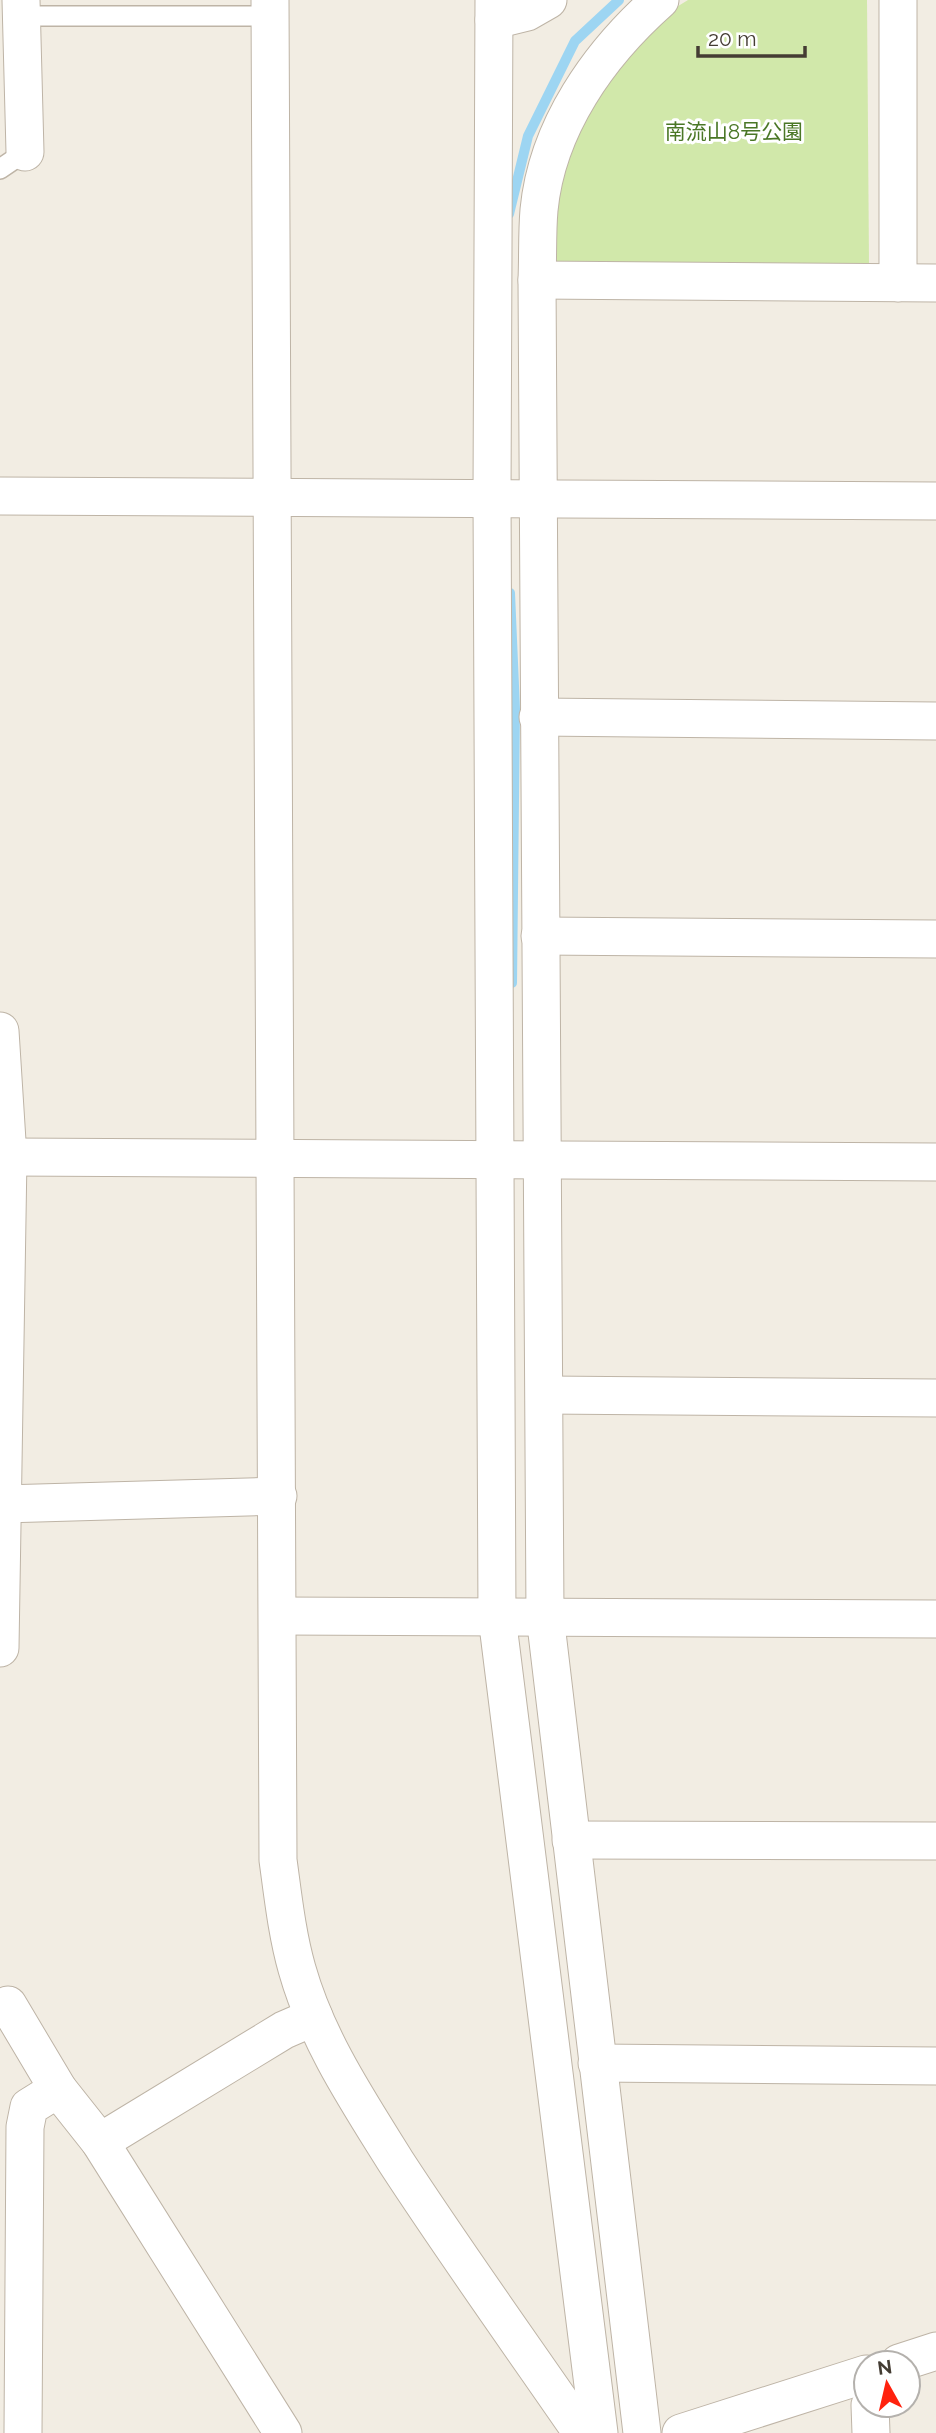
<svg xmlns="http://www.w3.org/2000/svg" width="936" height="2433" font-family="Raleway,'Noto Sans JP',sans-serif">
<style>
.green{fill:#d1e8aa}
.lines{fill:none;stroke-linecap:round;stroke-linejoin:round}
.stream{stroke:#9dd5f2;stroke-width:10}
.service-casing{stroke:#beb4a6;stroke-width:22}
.minor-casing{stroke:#beb4a6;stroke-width:39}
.service{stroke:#fff;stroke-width:19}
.minor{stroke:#fff;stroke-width:37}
.labels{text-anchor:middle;stroke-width:6;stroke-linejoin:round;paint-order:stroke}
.park-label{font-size:21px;fill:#4a7726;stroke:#fff}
</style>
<rect width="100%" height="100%" fill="#f2ede3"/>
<!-- green -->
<polygon class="green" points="688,0 867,0 869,264 557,266 557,209 566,144 616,64 654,21"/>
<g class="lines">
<!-- stream -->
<g class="stream">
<polyline points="509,214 528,136 575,41 619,0"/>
<polyline points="510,593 515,709 512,983"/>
</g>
<!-- service casing -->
<g class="service-casing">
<g id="service">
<polyline points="22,16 270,16"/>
<polyline points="0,169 25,152"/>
</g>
</g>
<!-- minor casing -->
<g class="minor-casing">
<g id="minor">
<polyline points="21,0 25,152"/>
<path d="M270,0L278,1860C283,1896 287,1934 297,1969C317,2040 358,2101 396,2162C456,2254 520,2343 582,2433"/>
<polyline points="494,0 492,497 497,1617 599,2433"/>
<polyline points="898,0 898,283"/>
<polyline points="494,20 527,12 548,0"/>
<polyline points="537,280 936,283"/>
<polyline points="0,496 936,501"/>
<polyline points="538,717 936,721"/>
<polyline points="540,936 936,939"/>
<polyline points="0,1031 8,1157 0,1648"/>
<polyline points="8,1157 936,1162"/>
<polyline points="545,1395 936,1398"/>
<polyline points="3,1504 278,1496"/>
<polyline points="279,1616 936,1619"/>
<polyline points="571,1840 936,1841"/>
<polyline points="8,2005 58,2089 100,2142 283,2433"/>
<polyline points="597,2063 936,2066"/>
<polyline points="100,2142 284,2030 314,2017"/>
<polyline points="899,2363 936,2351"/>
<polyline points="870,2405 871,2433"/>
<polyline points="23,2433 25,2127 29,2107 58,2089"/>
<path d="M642,2433L545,1616L537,280C538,257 537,233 539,210C547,127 599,54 660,0"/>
<polyline points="681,2433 866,2374"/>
</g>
</g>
<!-- service -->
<use href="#service" class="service"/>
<!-- minor -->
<use href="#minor" class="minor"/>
</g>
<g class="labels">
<!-- park labels -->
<g class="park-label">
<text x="734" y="139">南流山8号公園</text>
</g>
</g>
<!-- north arrow -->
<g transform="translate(887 2384) rotate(352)"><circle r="33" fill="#ffffff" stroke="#b4b1ad" stroke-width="2"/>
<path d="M0-5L12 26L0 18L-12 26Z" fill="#ff220e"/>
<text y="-10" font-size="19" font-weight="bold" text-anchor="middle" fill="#443c33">N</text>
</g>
<!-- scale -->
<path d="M698 46v10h107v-10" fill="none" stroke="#443c33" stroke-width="3.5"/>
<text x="708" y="46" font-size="21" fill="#443c33" stroke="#ffffff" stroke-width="5" paint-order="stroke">20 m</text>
</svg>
